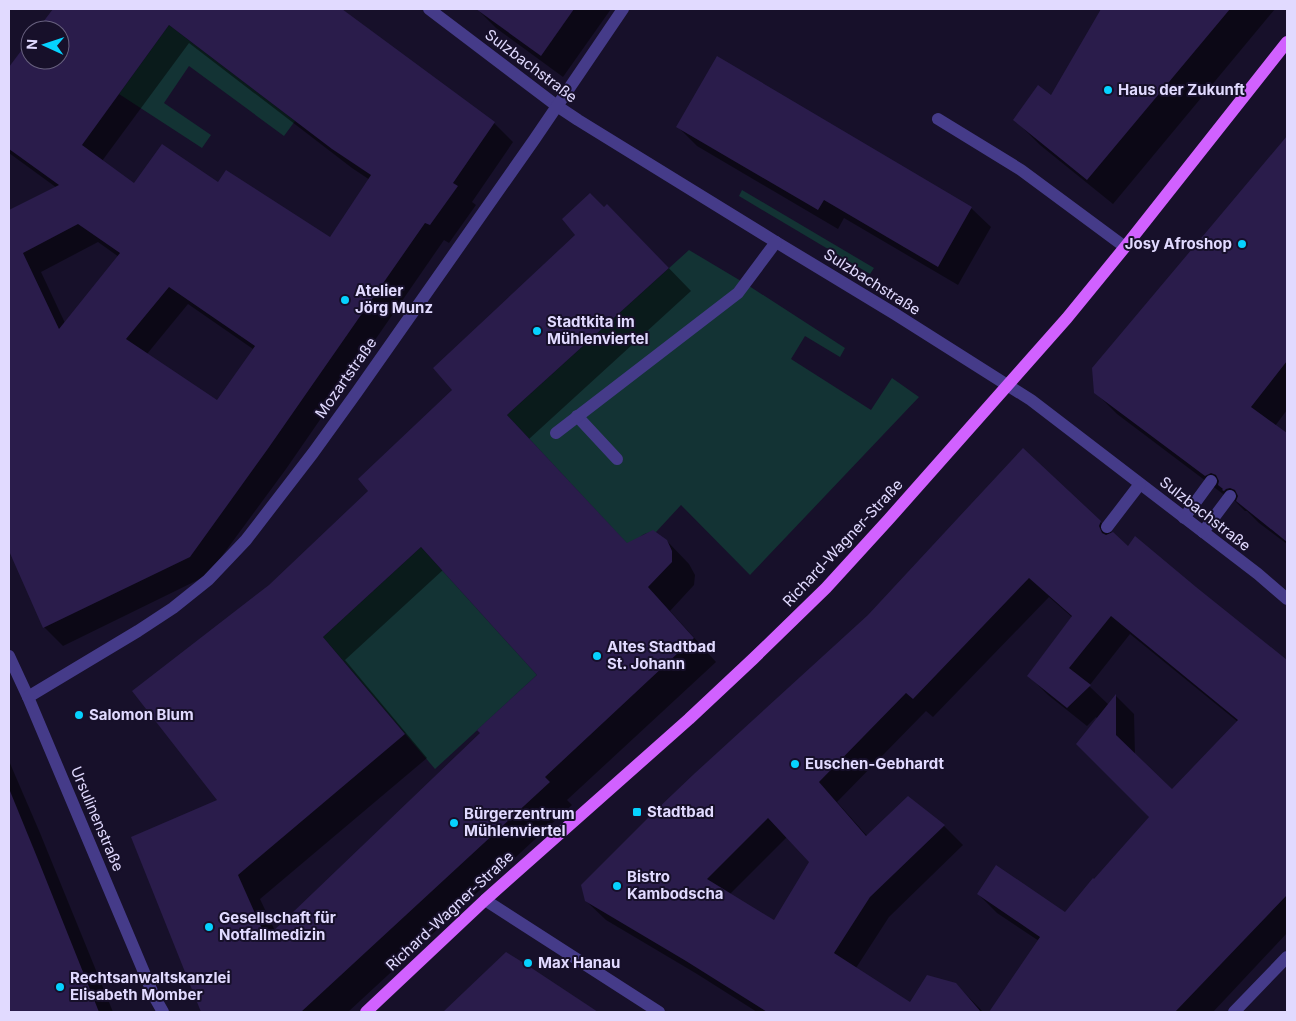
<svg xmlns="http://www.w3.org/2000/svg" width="1296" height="1021" font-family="Inter,sans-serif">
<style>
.green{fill:#133334}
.shadow{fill:#0007;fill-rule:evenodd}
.building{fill:#2a1c4b;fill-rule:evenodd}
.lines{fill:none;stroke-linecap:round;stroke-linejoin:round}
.minor{stroke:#453b89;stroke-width:12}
.major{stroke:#d161ff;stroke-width:12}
.poi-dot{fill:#06d2ff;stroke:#17102a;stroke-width:2}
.labels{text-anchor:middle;stroke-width:4;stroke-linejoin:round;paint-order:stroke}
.street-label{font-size:15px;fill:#e1daff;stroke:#17102a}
.poi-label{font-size:15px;font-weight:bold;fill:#e1daff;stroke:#17102a;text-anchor:start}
</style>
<rect width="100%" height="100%" fill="#17102a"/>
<!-- green -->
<g class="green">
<polygon points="169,25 295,121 284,136 189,66 164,103 211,135 202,148 119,94"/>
<polygon points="742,190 874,268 870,274 739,196"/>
<path d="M689,250L746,284L845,348L840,357L805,336L791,359L871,410L892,378L919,397L750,575L681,505L656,532C642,532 639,537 631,548L507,415Z"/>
<polygon points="421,547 537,675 435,769 323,637"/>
</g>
<!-- shadow -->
<g class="shadow">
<path d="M55,9H341L494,123L513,142L472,202L476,205L449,243L444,240L286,469L208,575L63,646L44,627L9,547V212L57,188L9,153V69L30,41V60H60V30H39ZM189,43L352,168L370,180L330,239L219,184H134L102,161ZM98,242L119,257L65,323L41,272ZM188,304L253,349L217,402L147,354Z"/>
<polygon points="477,9 611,9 563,77 496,28"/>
<polygon points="1103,9 1275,9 1113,204 1040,145 1015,120 1052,97"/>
<polygon points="677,126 971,208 991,227 958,285 844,218 838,229 697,146"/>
<polygon points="1287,138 1287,410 1275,426 1287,435 1287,544 1259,523 1247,511 1245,511 1230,496 1227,497 1117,414 1095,392 1093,369"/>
<path d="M604,209L630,228L691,291L529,439L627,544L666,540L689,564L695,575L694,585L670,611L716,662L567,800L572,805L348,1012H203L132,838L219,801L270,586L370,491ZM443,570L539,675L482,733L275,931L260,899L427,758L345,660Z"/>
<path d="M1100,522L1128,548L1195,588L1287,662V933L1213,1012H990L1039,941L997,913L978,894L1065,913L1151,817L1098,719L1096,717L1087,726L1048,695L1029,676L1073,618L1049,597L933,717L926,711L837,802L868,837L908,798L944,826L963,845L889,917L856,968L910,1004L956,984L983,1012H757L697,974L606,920L586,901ZM1130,634L1238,722L1172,791L1135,755L1134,714L1116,696L1109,705L1089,686ZM787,837L811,862L774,922L730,894Z"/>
<polygon points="9,761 40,833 113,1012 9,1012"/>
<polygon points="506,953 596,1012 445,1012"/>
</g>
<!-- building -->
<g class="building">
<path d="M53,9H342L495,122L453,183L458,186L430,225L425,223L267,450L190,557L43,628L9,551V210L59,185L9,149V67L30,39V60H60V30H37ZM169,25L332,149L371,175L330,237L226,170L218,182L162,144L134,183L82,145ZM78,224L120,253L59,329L23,253ZM169,287L255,346L217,400L126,339Z"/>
<polygon points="476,9 574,9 541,56"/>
<polygon points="1101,9 1230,9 1087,180 1013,120 1038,85 1051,95"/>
<polygon points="717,56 972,207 938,267 824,200 818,210 676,127"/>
<polygon points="1287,136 1287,361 1251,407 1287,433 1287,542 1236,501 1238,496 1235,490 1230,488 1226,489 1224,491 1222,490 1223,489 1218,485 1219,481 1216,475 1211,473 1205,476 1094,393 1092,368"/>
<path d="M590,193L604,207L607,204L669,268L507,415L627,543L653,530L667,540L672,551V562L648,587L694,638L545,777L550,782L301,1012H201L131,837L217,800L132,691L269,585L368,491L358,479L452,390L433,368L575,235L562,219ZM421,547L537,675L477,730L480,733L266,938L238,875L405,734L323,637Z"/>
<path d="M1023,448L1101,521L1099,526L1102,533L1106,535L1113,532L1128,546L1135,536L1196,587L1287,660V895L1175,1012H989L1040,937L977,894L996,865L1065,912L1093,878L1094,879L1149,817L1076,744L1116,694V735L1172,789L1238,720L1111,616L1069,668L1091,685L1067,708L1027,676L1072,616L1029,578L913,699L906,693L819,782L866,836L908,796L945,825L870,897L834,953L910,1002L927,975L956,983L981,1012H767L686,961L585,901L581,885L652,814L694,774L868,615ZM768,818L809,862L774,920L707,879Z"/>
<polygon points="9,791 10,791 39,862 99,1012 9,1012"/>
<polygon points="506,952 527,965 598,1012 443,1012"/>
</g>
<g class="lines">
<!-- minor -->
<g class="minor">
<polyline points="429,9 557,106 578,120 776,242 895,314 1031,400 1258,574 1287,599"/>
<polyline points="938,119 1021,170 1125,247"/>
<polyline points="577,416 617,459"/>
<polyline points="556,433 738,293 776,242"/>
<polyline points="1184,518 1211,481"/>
<polyline points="1107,527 1140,484"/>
<polyline points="1203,532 1230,496"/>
<polyline points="9,656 28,697 154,996 163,1012"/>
<polyline points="28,697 138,631 173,608 208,580 246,540 313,453 357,392 534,140 623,9"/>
<polyline points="485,900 659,1012"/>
<polyline points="1234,1012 1287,957"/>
</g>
<!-- major -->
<polyline class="major" points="366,1012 485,900 689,719 753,659 826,588 889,519 1067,318 1125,247 1287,42"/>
</g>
<!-- markers -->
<g class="poi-dot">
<circle cx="1108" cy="90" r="5"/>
<circle cx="1242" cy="244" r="5"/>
<circle cx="345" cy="300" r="5"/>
<circle cx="537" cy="331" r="5"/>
<circle cx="597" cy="656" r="5"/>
<circle cx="79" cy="715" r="5"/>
<circle cx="795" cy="764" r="5"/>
<rect x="632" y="807" width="10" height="10" rx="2.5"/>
<circle cx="454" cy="823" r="5"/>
<circle cx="617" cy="886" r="5"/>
<circle cx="209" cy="927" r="5"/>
<circle cx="528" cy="963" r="5"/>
<circle cx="60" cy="987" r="5"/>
</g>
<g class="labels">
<!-- street labels -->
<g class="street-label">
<text transform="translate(531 66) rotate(37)" y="5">Sulzbachstraße</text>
<text transform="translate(872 282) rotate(32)" y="5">Sulzbachstraße</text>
<text transform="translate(346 378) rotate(-55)" y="5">Mozartstraße</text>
<text transform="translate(1205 514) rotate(38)" y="5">Sulzbachstraße</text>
<text transform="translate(843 543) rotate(-47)" y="5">Richard-Wagner-Straße</text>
<text transform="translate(97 819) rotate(67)" y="5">Ursulinenstraße</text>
<text transform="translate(450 911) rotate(-43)" y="5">Richard-Wagner-Straße</text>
</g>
<!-- poi labels -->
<g class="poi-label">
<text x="1118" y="95">Haus der Zukunft</text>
<text x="1232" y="249" text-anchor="end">Josy Afroshop</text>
<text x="355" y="296">Atelier<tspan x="355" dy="17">Jörg Munz</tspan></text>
<text x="547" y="327">Stadtkita im<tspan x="547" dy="17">Mühlenviertel</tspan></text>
<text x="607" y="652">Altes Stadtbad<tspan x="607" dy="17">St. Johann</tspan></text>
<text x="89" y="720">Salomon Blum</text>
<text x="805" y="769">Euschen-Gebhardt</text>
<text x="647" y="817">Stadtbad</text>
<text x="464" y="819">Bürgerzentrum<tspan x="464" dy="17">Mühlenviertel</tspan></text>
<text x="627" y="882">Bistro<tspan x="627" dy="17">Kambodscha</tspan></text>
<text x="219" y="923">Gesellschaft für<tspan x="219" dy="17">Notfallmedizin</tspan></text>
<text x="538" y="968">Max Hanau</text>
<text x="70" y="983">Rechtsanwaltskanzlei<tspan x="70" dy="17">Elisabeth Momber</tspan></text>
</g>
</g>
<!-- border -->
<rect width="1296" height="1021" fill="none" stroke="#e1daff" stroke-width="20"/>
<!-- north arrow -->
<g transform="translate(45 45) rotate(273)"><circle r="24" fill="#17102a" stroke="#68617f"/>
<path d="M0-4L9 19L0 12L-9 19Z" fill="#06d2ff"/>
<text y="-8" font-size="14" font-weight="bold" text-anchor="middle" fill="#e1daff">N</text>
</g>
</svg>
